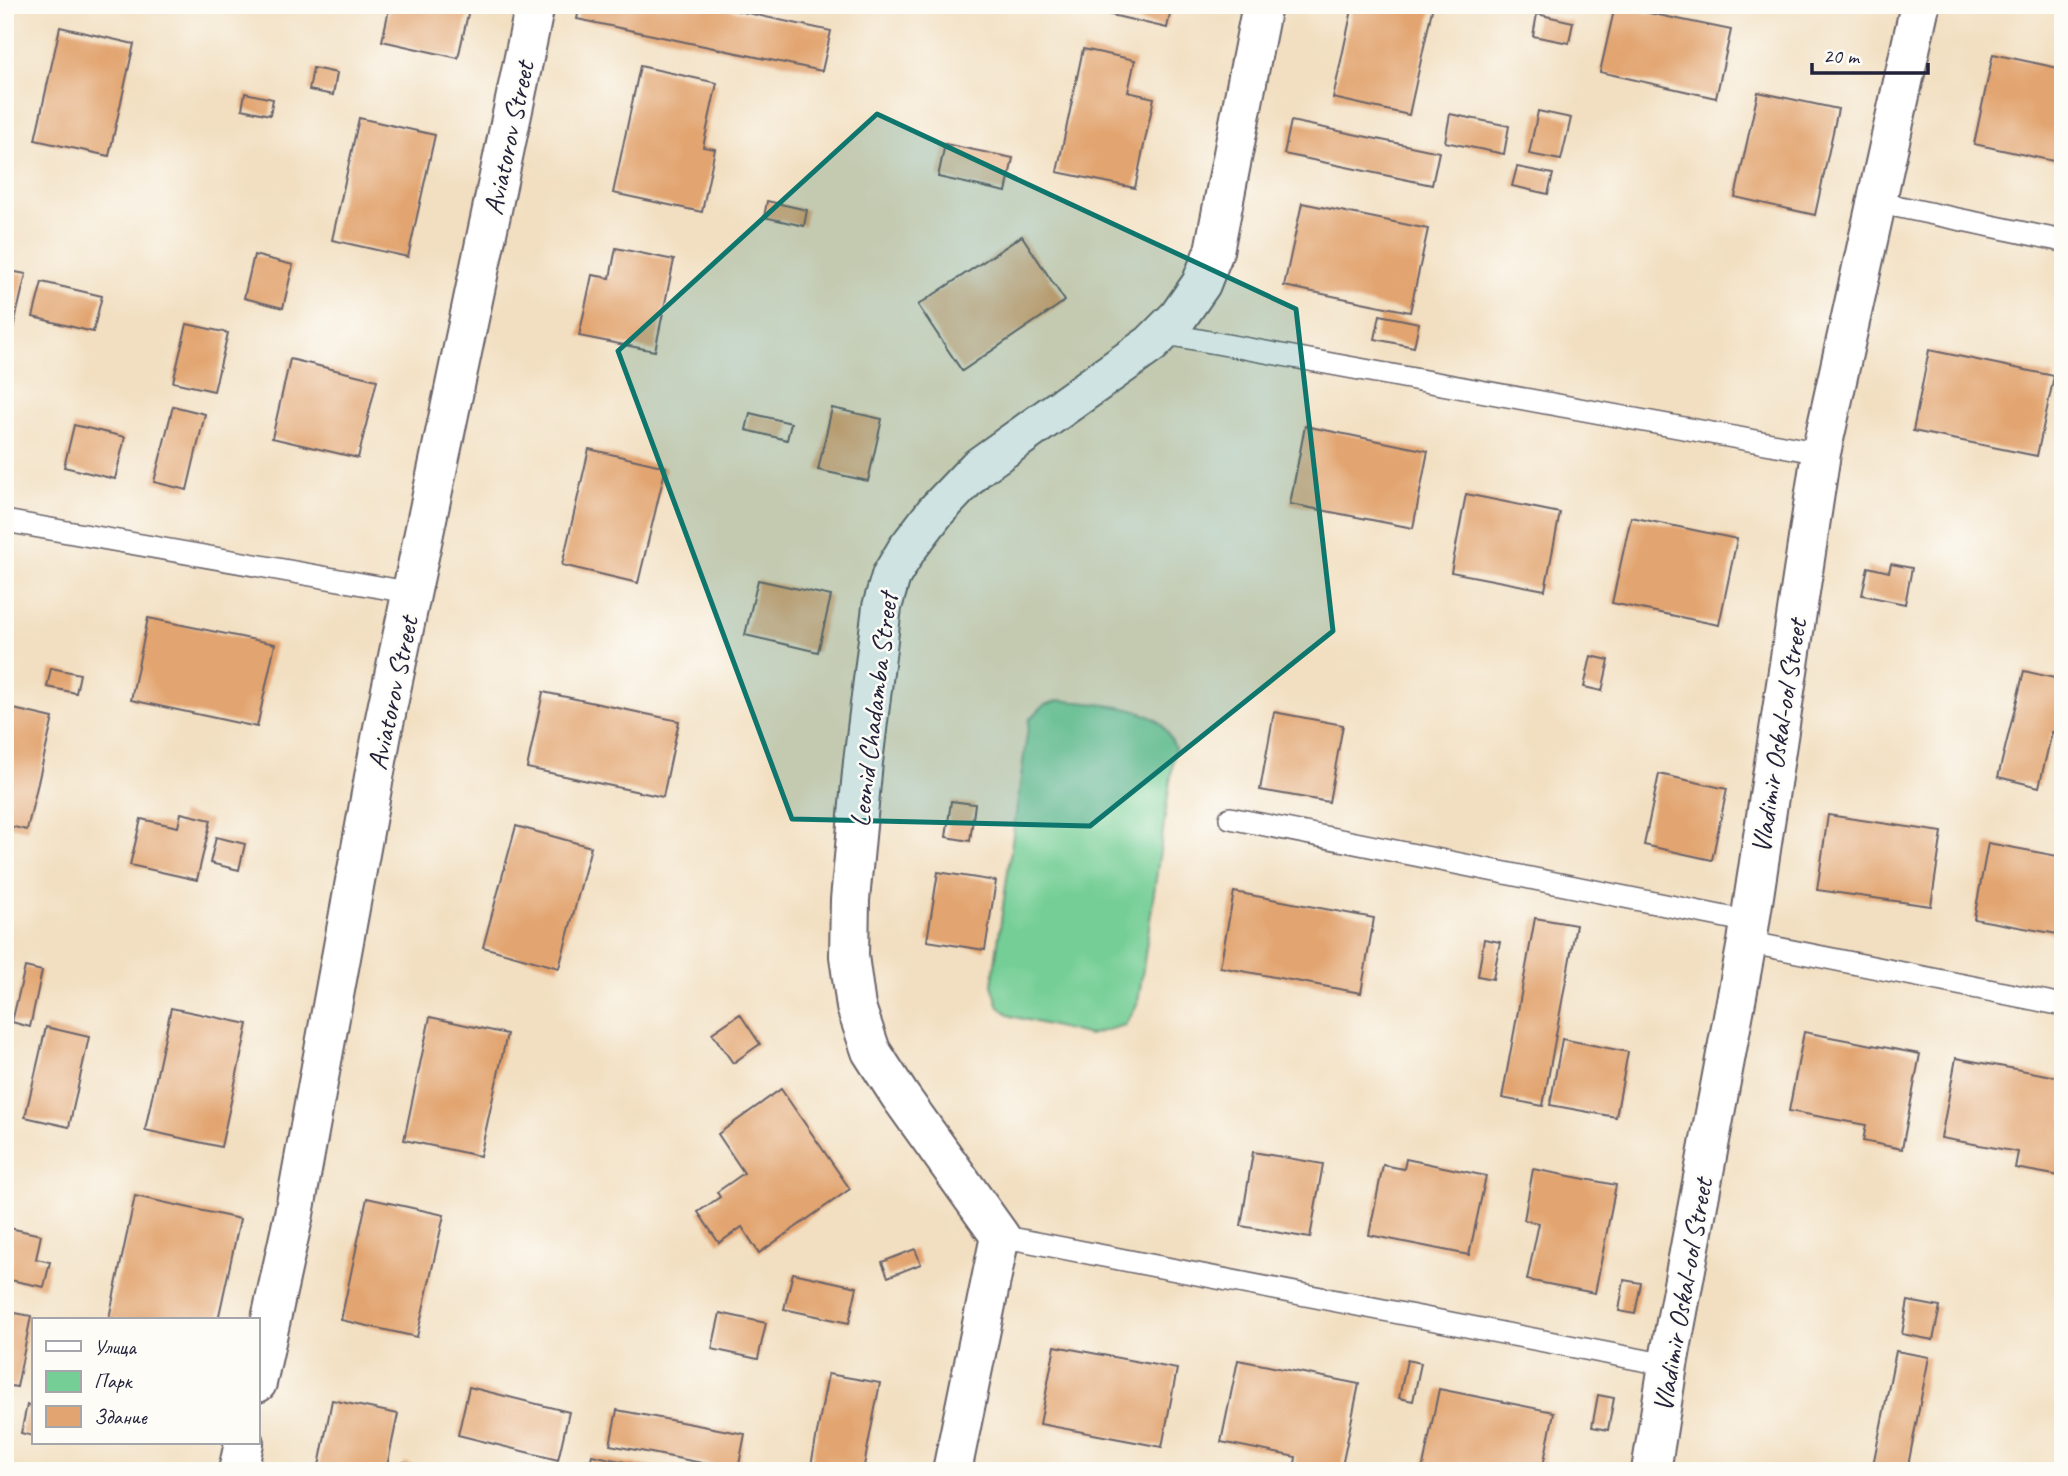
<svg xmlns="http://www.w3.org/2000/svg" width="2068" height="1476" font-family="Caveat,sans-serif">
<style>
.green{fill:#75ce95;stroke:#4c7868;stroke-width:2}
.building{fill:#e2a470}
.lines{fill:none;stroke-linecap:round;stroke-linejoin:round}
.service-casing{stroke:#6b646a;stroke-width:24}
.minor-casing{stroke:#6b646a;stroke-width:42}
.service{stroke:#fff;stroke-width:21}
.minor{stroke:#fff;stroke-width:38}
.marked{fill:#0f766e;fill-opacity:0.2;stroke:#0f766e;stroke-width:5;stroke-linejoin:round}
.labels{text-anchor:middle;stroke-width:5;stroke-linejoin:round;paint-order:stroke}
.street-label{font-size:28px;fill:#22223b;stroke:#fdfcf7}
</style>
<rect width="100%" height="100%" fill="#fdfcf7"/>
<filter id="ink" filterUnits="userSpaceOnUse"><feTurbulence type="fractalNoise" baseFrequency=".0143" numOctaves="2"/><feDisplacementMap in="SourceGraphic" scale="14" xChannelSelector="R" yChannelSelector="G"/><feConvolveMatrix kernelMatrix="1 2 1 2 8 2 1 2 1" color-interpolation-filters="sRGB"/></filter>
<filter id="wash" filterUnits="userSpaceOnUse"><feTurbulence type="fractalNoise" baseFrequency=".00686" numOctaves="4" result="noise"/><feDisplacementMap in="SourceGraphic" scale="28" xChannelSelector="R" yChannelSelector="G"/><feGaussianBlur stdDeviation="1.57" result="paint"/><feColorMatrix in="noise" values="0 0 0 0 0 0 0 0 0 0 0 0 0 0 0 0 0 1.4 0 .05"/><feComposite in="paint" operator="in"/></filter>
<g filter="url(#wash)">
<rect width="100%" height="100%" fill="#f2dfc1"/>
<!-- green -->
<path class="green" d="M1060,700C1087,704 1141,704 1161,724C1168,731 1171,739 1175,748L1138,1003L1125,1025L1089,1035L1011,1016L999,1007L992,985L1029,720L1044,705Z"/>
<g id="blocks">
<!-- building -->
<g class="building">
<polygon points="390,5 470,5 458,58 382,41"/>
<polygon points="580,5 710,5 831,31 822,71 577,19"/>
<polygon points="1069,5 1172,5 1167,28"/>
<polygon points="1353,5 1433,5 1409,115 1333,98"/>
<polygon points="1615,6 1731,30 1716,98 1600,72"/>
<polygon points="1537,14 1573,22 1569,43 1533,36"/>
<polygon points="60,27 134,44 109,156 35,140"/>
<polygon points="1083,49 1135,60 1128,92 1154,98 1135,188 1057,172"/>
<polygon points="1993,54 2063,69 2063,163 1974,144"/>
<polygon points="640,66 717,83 703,147 715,149 702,212 613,193"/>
<polygon points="313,68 337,73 333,95 309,90"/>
<polygon points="1758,92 1838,109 1815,215 1735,197"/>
<polygon points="245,93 273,99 270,115 242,109"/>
<polygon points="1538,111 1571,118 1561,160 1529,154"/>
<polygon points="1450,114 1509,126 1504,154 1445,142"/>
<polygon points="359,118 435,135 408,257 332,240"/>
<polygon points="1291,121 1439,152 1432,185 1284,154"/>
<polygon points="945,144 1013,158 1006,192 938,177"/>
<polygon points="1517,167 1553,174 1548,194 1512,186"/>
<polygon points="767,201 807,210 804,226 764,217"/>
<polygon points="1302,203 1428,229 1410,312 1284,286"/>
<polygon points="1022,236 1065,301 962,371 918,305"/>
<polygon points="616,248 674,260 655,351 579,336 592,275 610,278"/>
<polygon points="254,255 293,265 283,308 244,298"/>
<polygon points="5,270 26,274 11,337 5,336"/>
<polygon points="42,282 102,296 93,332 33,317"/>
<polygon points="1380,315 1419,323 1414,347 1375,339"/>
<polygon points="187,324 228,333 214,391 173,382"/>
<polygon points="1929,350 2054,376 2037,456 1913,431"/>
<polygon points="290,359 377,380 358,458 272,438"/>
<polygon points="173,406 205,414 187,490 154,482"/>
<polygon points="832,408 882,419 868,481 818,470"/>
<polygon points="750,413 791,423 787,440 746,430"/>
<polygon points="74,425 125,437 115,479 64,467"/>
<polygon points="1305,426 1428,451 1413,528 1290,504"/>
<polygon points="589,449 666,467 638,583 562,565"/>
<polygon points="1466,494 1560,513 1545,590 1451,572"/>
<polygon points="1631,517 1737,539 1719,625 1612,603"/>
<polygon points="1891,564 1912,568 1905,604 1862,595 1868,567 1889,572"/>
<polygon points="758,580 831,596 818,652 745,635"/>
<polygon points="148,618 275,644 257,727 131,700"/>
<polygon points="1591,656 1609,660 1602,691 1584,687"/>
<polygon points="51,668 80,674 76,693 47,687"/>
<polygon points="2024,671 2063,680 2063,735 2052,732 2039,787 1998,777"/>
<polygon points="543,692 679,721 663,797 527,768"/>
<polygon points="5,707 53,718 27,830 5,825"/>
<polygon points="1274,712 1343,725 1329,802 1260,790"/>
<polygon points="1659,774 1727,789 1712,860 1644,845"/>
<polygon points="951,801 975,804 970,841 946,837"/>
<polygon points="181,813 211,820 197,880 130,865 141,819 178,827"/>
<polygon points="1828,815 1942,832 1931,906 1817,890"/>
<polygon points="516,826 591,847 559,968 483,947"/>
<polygon points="216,837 245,844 239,870 210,863"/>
<polygon points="1988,843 2063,857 2063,935 1974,919"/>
<polygon points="938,872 996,881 985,950 927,941"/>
<polygon points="1234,892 1374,918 1361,993 1220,967"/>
<polygon points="1535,918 1576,925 1543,1106 1502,1098"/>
<polygon points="1484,939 1500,942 1493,979 1478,976"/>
<polygon points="25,967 42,971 30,1027 12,1022"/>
<polygon points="171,1008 248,1024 221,1147 145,1130"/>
<polygon points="740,1014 760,1044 733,1063 712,1033"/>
<polygon points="430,1017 507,1034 480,1156 404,1140"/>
<polygon points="46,1027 89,1037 69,1127 25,1117"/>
<polygon points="1804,1032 1920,1054 1902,1149 1863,1141 1866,1125 1789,1111"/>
<polygon points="1562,1039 1628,1052 1616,1117 1550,1105"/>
<polygon points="1956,1058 2063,1078 2063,1160 2060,1176 2015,1168 2018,1152 1941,1138"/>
<polygon points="781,1089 850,1189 759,1253 742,1227 719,1243 698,1212 720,1197 717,1192 744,1173 718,1134"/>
<polygon points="1253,1152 1323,1164 1310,1238 1241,1226"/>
<polygon points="1406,1159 1486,1176 1469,1255 1369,1235 1383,1165 1404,1169"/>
<polygon points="1533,1169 1616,1185 1595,1293 1527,1280 1539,1223 1524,1220"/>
<polygon points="135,1196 240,1219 218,1320 119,1320 109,1318"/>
<polygon points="367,1198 444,1215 417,1337 341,1320"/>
<polygon points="5,1227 41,1235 36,1259 50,1262 44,1287 5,1279"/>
<polygon points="915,1249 921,1264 888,1277 882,1262"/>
<polygon points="793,1273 857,1287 849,1323 784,1309"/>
<polygon points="1624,1280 1641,1283 1635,1314 1619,1311"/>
<polygon points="1908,1301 1940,1307 1933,1340 1902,1334"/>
<polygon points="5,1311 31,1316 17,1387 5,1385"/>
<polygon points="720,1313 766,1323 758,1359 712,1349"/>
<polygon points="1055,1346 1177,1369 1162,1447 1040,1424"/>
<polygon points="1896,1351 1929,1357 1907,1471 1874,1471 1872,1470"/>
<polygon points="1238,1360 1359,1384 1341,1471 1294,1471 1296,1457 1221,1442"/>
<polygon points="1407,1360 1421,1363 1413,1401 1399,1398"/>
<polygon points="828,1374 880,1383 863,1471 810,1471"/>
<polygon points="469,1387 569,1412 558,1460 458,1435"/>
<polygon points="1439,1389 1554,1412 1542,1471 1422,1471"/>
<polygon points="1598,1395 1614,1398 1608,1430 1592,1427"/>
<polygon points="332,1400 398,1414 386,1471 318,1471"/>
<polygon points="27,1405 33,1407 33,1436 21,1433"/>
<polygon points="617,1410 745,1434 738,1470 610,1445"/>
<polygon points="592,1455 663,1470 663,1471 588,1471"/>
<polygon points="404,1462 417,1466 416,1471 402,1471"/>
</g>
</g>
</g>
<g filter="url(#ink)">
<use href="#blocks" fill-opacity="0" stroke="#6b646a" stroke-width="2"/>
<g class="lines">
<!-- service casing -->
<g class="service-casing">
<g id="service">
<polyline points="1876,202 2063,241"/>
<polyline points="1161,333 1821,453"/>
<polyline points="5,521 413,593"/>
<polyline points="1230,818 1750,922"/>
<polyline points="1747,942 2063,1005"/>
<polyline points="1000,1236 1668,1365"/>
</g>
</g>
<!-- minor casing -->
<g class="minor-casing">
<g id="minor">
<polyline points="257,1383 294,1214 383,728 535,5"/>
<polyline points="238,1471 244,1443"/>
<polyline points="952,1471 1000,1236 900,1096 871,1051 856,1007 849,956 850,900 863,762 882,607 891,576 907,549 936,511 977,468 1151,344 1178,317 1201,284 1214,251 1262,5"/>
<polyline points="1651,1471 1668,1365 1747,942 1821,453 1920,5"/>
</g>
</g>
<!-- service -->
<use href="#service" class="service"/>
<!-- minor -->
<use href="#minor" class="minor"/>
</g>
</g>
<!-- marked area -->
<path class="marked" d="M877,114L1296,309L1333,631L1090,826L792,819L618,351Z"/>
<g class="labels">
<!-- street labels -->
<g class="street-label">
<text transform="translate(508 138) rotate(-78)" y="10">Aviatorov Street</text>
<text transform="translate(392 693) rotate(-78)" y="10">Aviatorov Street</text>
<text transform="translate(873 710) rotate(-83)" y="10">Leonid Chadamba Street</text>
<text transform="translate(1778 736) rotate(-81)" y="10">Vladimir Oskal-ool Street</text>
<text transform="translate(1682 1295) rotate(-80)" y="10">Vladimir Oskal-ool Street</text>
</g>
</g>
<!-- margin -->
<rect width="2068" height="1476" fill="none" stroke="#fdfcf7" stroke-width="28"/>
<!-- legend -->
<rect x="32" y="1318" width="228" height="126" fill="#fdfcf7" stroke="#a5a5ac" stroke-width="2"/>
<rect x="46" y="1341" width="35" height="10" fill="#ffffff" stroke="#a5a5ac" stroke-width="2"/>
<text x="94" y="1354" font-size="21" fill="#22223b">Улица</text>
<rect x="46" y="1371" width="35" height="21" fill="#75ce95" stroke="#a5a5ac" stroke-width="2"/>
<text x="94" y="1388" font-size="21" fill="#22223b">Парк</text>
<rect x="46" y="1406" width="35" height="21" fill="#e2a470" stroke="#a5a5ac" stroke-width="2"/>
<text x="94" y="1424" font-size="21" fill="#22223b">Здание</text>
<!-- scale -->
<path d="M1812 63v10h116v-10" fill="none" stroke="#22223b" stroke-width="3.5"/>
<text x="1823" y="63" font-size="21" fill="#22223b" stroke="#fdfcf7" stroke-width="5" paint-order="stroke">20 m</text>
</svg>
